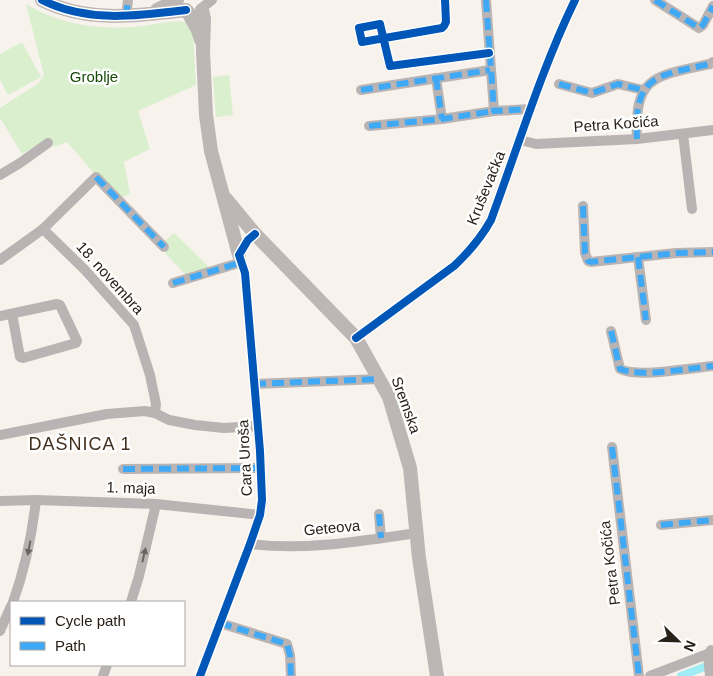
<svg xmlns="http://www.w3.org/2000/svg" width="713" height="676" font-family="Helvetica,sans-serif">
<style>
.green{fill:#d9efce}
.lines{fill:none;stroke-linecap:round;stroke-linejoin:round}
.canal{stroke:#a0ecf5;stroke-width:8}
.minor{stroke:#b9b4b3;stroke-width:10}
.major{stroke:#bcb6b5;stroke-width:14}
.quiet{stroke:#3fa9f5;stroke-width:6;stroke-dasharray:12 6;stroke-linecap:butt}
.cycleway-casing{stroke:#fff;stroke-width:11}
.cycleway{stroke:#0057b8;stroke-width:8}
.oneway{fill:#6a635e}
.labels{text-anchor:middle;stroke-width:5;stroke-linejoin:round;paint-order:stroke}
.park-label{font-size:15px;fill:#194a09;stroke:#fff}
.street-label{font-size:15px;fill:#292018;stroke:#fff}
.quarter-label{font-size:18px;letter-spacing:1px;fill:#422f1e;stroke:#fff}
</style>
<rect width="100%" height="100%" fill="#f8f2ed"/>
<!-- green -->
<g class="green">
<path d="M26,4C60,25 103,31 142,26C157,24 174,19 188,23L193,31L196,85L138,111L150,149L124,162L130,194L123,197L94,173L67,142L54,147L49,138L22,154L0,118V108L39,83L44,75Z"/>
<polygon points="22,42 41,77 8,95 0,80 0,54"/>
<polygon points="229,75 233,115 216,117 213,77"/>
<polygon points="174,233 210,268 186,275 165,253 170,247 165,241"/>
</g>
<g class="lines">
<!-- canal -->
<polyline class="canal" points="681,676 712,664"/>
<!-- minor -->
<g class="minor">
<polyline points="445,0 446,22 444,26 442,28 362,42 359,28 380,24 390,66 489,53"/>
<polyline points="486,0 494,111 531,109"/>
<polyline points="655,0 699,28 703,25 713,6"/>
<polyline points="203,7 212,0"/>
<polyline points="126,17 128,0"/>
<polyline points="436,78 442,119"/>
<polyline points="559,84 592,93 618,84 643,90"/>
<polyline points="361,90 490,70"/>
<polyline points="369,126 442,119 494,111"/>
<polyline points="683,134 692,209"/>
<path d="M637,139C634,75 655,76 710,64L713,62"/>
<polyline points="520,140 536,144 637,139 713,130"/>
<polyline points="0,175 20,163 48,143"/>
<polyline points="583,206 585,253 588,261 591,262 676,253 713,252"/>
<polyline points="43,229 96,177 164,247"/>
<polyline points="638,257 646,320"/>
<polyline points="0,260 43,229 85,270 134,325 150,375 156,404 155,413"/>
<polyline points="173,283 242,262"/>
<polyline points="0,316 57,304 60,305 77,341 76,343 23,358 20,357 12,314"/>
<path d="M611,331L620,369C639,378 690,368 713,366"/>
<path d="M356,338L454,266C469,252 481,238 491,220C518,147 541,70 575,0"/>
<polyline points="254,384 379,379"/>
<polyline points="0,435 107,414 145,411 155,413 169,420 195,425 224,428 258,426"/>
<polyline points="612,447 639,676"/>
<polyline points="123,469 261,468"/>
<polyline points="0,501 36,500 156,504 260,515"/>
<polyline points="379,514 381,538"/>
<polyline points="661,525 713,520"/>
<path d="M250,544C305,551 362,541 417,533"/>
<path d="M13,602C25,569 32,535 36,500"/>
<polyline points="131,602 139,576 156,504"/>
<polyline points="220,623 287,644 290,655 291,676"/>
<polyline points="0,631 11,606"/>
<polyline points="103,676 107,665"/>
<polyline points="200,676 250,544 260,515 262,500 260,451 245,273 239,255 248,240 255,234"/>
<polyline points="650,676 713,652"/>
<polyline points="710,676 708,655 711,650"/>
</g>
<!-- major -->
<g class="major">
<path d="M42,0C87,23 137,16 186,10"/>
<polyline points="157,10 177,0"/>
<polyline points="202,10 204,19 203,51 206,115 211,151 239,255"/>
<polyline points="188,12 198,30 201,40"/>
<polyline points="226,199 255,234 356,338 389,397 410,468 419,558 437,676"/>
</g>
<!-- quiet -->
<g class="quiet">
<polyline points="486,0 494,111 531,109"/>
<polyline points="655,0 699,28 703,25 713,6"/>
<polyline points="126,17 128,0"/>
<polyline points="436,78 442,119"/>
<polyline points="559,84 592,93 618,84 643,90"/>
<polyline points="361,90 490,70"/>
<polyline points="369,126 442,119 494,111"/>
<path d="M637,139C634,75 655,76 710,64L713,62"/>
<polyline points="96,177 164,247"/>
<polyline points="583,206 585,253 588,261 591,262 676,253 713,252"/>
<polyline points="638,257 646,320"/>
<polyline points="173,283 242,262"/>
<path d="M611,331L620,369C639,378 690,368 713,366"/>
<polyline points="254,384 379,379"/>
<polyline points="612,447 639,676"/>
<polyline points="123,469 261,468"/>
<polyline points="379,514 381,538"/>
<polyline points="661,525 713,520"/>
<polyline points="220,623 287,644 290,655 291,676"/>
</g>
<!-- cycleway casing -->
<g class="cycleway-casing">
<g id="cycleway">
<path d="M42,0C87,23 137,16 186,10"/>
<polyline points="445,0 446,22 444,26 442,28 362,42 359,28 380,24 390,66 489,53"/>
<path d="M356,338L454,266C469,252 481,238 491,220C518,147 541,70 575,0"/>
<polyline points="200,676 250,544 260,515 262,500 260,451 245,273 239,255 248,240 255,234"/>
</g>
</g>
<!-- cycleway -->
<use href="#cycleway" class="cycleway"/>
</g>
<!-- one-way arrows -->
<defs><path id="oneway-solid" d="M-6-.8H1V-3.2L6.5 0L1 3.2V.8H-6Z" transform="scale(1.25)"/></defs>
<g class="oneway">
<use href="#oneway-solid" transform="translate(29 548) rotate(101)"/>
<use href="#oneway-solid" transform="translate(144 555) rotate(-77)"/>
</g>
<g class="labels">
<!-- park labels -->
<g class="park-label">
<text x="94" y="82">Groblje</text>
</g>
<!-- street labels -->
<g class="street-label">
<text transform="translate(616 124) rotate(-4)" y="5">Petra Kočića</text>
<text transform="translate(486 188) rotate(-68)" y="5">Kruševačka</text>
<text transform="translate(110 278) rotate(48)" y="5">18. novembra</text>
<text transform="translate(406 405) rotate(70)" y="5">Sremska</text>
<text transform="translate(245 458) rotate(-93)" y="5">Cara Uroša</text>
<text transform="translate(131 488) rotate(2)" y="5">1. maja</text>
<text transform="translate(332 528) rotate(-5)" y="5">Geteova</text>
<text transform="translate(610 563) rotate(-97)" y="5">Petra Kočića</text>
</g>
<!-- quarter labels -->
<g class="quarter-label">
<text x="80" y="450">DAŠNICA 1</text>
</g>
</g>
<!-- legend -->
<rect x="10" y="601" width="175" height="65" fill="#ffffff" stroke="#a9a6a3"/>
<rect x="20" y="617" width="25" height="8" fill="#0057b8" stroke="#a9a6a3"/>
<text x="55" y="626" font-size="15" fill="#292018">Cycle path</text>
<rect x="20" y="642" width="25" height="8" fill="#3fa9f5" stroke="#a9a6a3"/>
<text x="55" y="651" font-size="15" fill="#292018">Path</text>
<!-- north arrow -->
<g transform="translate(678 641) rotate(113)" stroke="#ffffff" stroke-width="4" paint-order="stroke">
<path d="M0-4L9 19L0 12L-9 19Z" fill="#292018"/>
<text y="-8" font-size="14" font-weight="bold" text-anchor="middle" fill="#292018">N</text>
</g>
</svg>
